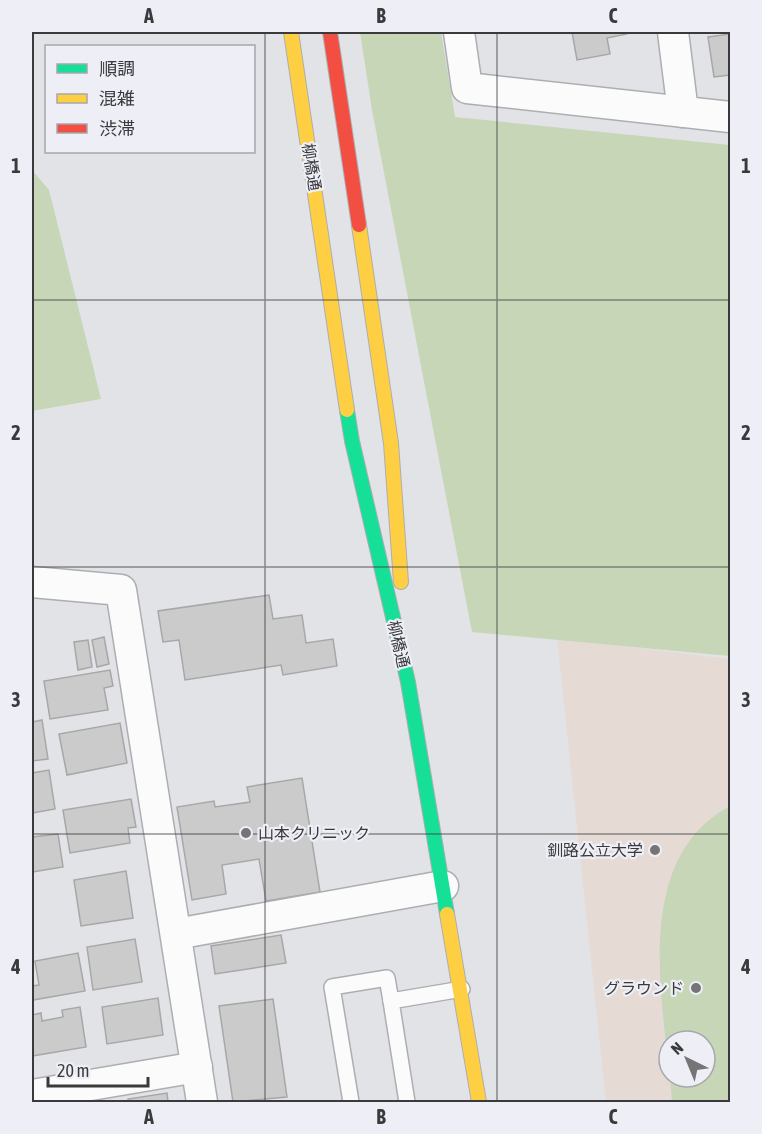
<svg xmlns="http://www.w3.org/2000/svg" width="762" height="1134" font-family="'Asap Condensed','Noto Sans JP',sans-serif">
<style>
.education{fill:#e5dbd4;fill-rule:evenodd}
.green{fill:#c6d6b7}
.building{fill:#cbcbcc;stroke:#a7a7a8;stroke-width:1.5}
.lines{fill:none;stroke-linecap:round;stroke-linejoin:round}
.lane-casing{stroke:#adaeb1;stroke-width:18}
.street-casing{stroke:#adaeb1;stroke-width:33}
.fast-casing{stroke:#adaeb1;stroke-width:16}
.slow-casing{stroke:#adaeb1;stroke-width:16}
.jam-casing{stroke:#adaeb1;stroke-width:16}
.lane{stroke:#fbfbfb;stroke-width:15}
.street{stroke:#fbfbfb;stroke-width:30}
.fast{stroke:#16e098;stroke-width:14}
.slow{stroke:#ffcf43;stroke-width:14}
.jam{stroke:#f24e42;stroke-width:14}
.grid{fill:none;stroke:#3a3a3d;stroke-width:1.5;stroke-opacity:0.55}
.poi-dot{fill:#757578;stroke:#eeeff6;stroke-width:2}
.labels{text-anchor:middle;stroke-width:4.5;stroke-linejoin:round;paint-order:stroke}
.street-label{font-size:16px;fill:#3a3a3d;stroke:#eeeff6}
.poi-label{font-size:16px;fill:#3a3a3d;stroke:#eeeff6;text-anchor:end}
.neatline{fill:none;stroke:#3a3a3d;stroke-width:2}
.grid-label{font-size:20px;text-anchor:middle;font-weight:bold;fill:#3a3a3d}
</style>
<rect width="100%" height="100%" fill="#e2e3e7"/>
<!-- education -->
<path class="education" d="M557,638L730,659V1102H606ZM669,1041H705V1077H669Z"/>
<!-- green -->
<g class="green">
<polygon points="360,32 441,32 455,117 730,145 730,656 472,632 372,110"/>
<polygon points="32,170 49,190 101,399 32,411"/>
<path d="M730,806V1102H672L670,1077H705V1041H669V1071C660,985 637,856 730,806Z"/>
</g>
<!-- building -->
<g class="building">
<polygon points="572,32 627,32 627,34 607,38 610,54 577,60"/>
<polygon points="730,34 730,75 714,77 708,37"/>
<polygon points="269,595 273,619 302,615 306,643 333,639 337,666 283,675 281,665 185,680 179,640 163,642 158,611"/>
<polygon points="104,637 109,664 97,667 92,640"/>
<polygon points="88,640 92,667 78,670 74,642"/>
<polygon points="110,670 113,686 104,688 108,710 50,719 44,681"/>
<polygon points="42,720 48,759 32,761 32,722"/>
<polygon points="120,723 127,763 67,775 59,734"/>
<polygon points="49,770 55,809 32,813 32,773"/>
<polygon points="302,778 320,892 266,901 259,859 222,865 226,894 192,900 177,807 214,801 215,807 250,802 247,787"/>
<polygon points="131,799 136,827 128,828 130,843 70,853 63,810"/>
<polygon points="58,834 63,867 32,872 32,837"/>
<polygon points="126,871 133,918 81,926 74,880"/>
<polygon points="281,935 286,963 215,974 211,946"/>
<polygon points="135,939 142,982 93,990 87,947"/>
<polygon points="78,953 85,991 33,1000 32,986 39,985 35,961"/>
<polygon points="158,998 163,1035 107,1044 102,1007"/>
<polygon points="273,999 287,1097 233,1102 219,1006"/>
<polygon points="80,1007 86,1047 32,1056 32,1015 41,1013 42,1021 63,1017 62,1010"/>
<polygon points="167,1093 168,1102 129,1102 128,1099"/>
</g>
<g class="lines">
<!-- lane casing -->
<g class="lane-casing">
<g id="lane">
<polyline points="351,1102 332,987 387,978 391,1001"/>
<polyline points="407,1102 391,1001 462,989"/>
</g>
</g>
<!-- street casing -->
<g class="street-casing">
<g id="street">
<polyline points="459,32 467,88 730,117"/>
<polyline points="673,32 683,112"/>
<polyline points="32,582 121,590 202,1102"/>
<polyline points="176,934 443,886"/>
<polyline points="32,1095 197,1067"/>
</g>
</g>
<!-- fast casing -->
<g class="fast-casing">
<polyline id="fast" points="347,410 352,441 408,682 447,914"/>
</g>
<!-- slow casing -->
<g class="slow-casing">
<g id="slow">
<polyline points="291,32 347,410"/>
<polyline points="359,225 391,443 401,582"/>
<polyline points="447,914 479,1102"/>
</g>
</g>
<!-- jam casing -->
<g class="jam-casing">
<polyline id="jam" points="330,32 359,225"/>
</g>
<!-- lane -->
<use href="#lane" class="lane"/>
<!-- street -->
<use href="#street" class="street"/>
<!-- fast -->
<use href="#fast" class="fast"/>
<!-- slow -->
<use href="#slow" class="slow"/>
<!-- jam -->
<use href="#jam" class="jam"/>
</g>
<!-- grid -->
<path class="grid" d="M265,32V1102M497,32V1102M32,300H730M32,567H730M32,834H730"/>
<!-- markers -->
<g class="poi-dot">
<circle cx="246" cy="833" r="6"/>
<circle cx="655" cy="850" r="6"/>
<circle cx="696" cy="988" r="6"/>
</g>
<g class="labels">
<!-- street labels -->
<g class="street-label">
<text transform="translate(312 167) rotate(81)" y="6">柳橋通</text>
<text transform="translate(399 644) rotate(77)" y="6">柳橋通</text>
</g>
<!-- poi labels -->
<g class="poi-label">
<text x="258" y="839" text-anchor="start">山本クリニック</text>
<text x="643" y="856">釧路公立大学</text>
<text x="684" y="994">グラウンド</text>
</g>
</g>
<!-- border -->
<rect width="762" height="1134" fill="none" stroke="#eeeff6" stroke-width="66"/>
<!-- legend -->
<rect x="45" y="45" width="210" height="108" fill="#eeeff6" stroke="#a6a7ac" stroke-width="1.5"/>
<rect x="57" y="64" width="30" height="9" fill="#16e098" stroke="#a6a7ac" stroke-width="1.5"/>
<text x="99" y="75" font-size="18" fill="#3a3a3d">順調</text>
<rect x="57" y="94" width="30" height="9" fill="#ffcf43" stroke="#a6a7ac" stroke-width="1.5"/>
<text x="99" y="105" font-size="18" fill="#3a3a3d">混雑</text>
<rect x="57" y="124" width="30" height="9" fill="#f24e42" stroke="#a6a7ac" stroke-width="1.5"/>
<text x="99" y="135" font-size="18" fill="#3a3a3d">渋滞</text>
<!-- north arrow -->
<g transform="translate(687 1059) rotate(317)"><circle r="28" fill="#eeeff6" stroke="#a6a7ac" stroke-width="1.5"/>
<path d="M0-4.5L10 22L0 15L-10 22Z" fill="#757578"/>
<text y="-9" font-size="16" font-weight="bold" text-anchor="middle" fill="#3a3a3d">N</text>
</g>
<!-- scale -->
<path d="M48 1077v9h100v-9" fill="none" stroke="#3a3a3d" stroke-width="3"/>
<text x="57" y="1077" font-size="18" fill="#3a3a3d" stroke="#eeeff6" stroke-width="4.5" paint-order="stroke">20 m</text>
<rect x="33" y="33" width="696" height="1068" class="neatline"/>
<g class="grid-label">
<text x="149" y="23">A</text>
<text x="381" y="23">B</text>
<text x="613" y="23">C</text>
<text x="16" y="173">1</text>
<text x="746" y="173">1</text>
<text x="16" y="440">2</text>
<text x="746" y="440">2</text>
<text x="16" y="707">3</text>
<text x="746" y="707">3</text>
<text x="16" y="974">4</text>
<text x="746" y="974">4</text>
<text x="149" y="1124">A</text>
<text x="381" y="1124">B</text>
<text x="613" y="1124">C</text>
</g>
</svg>
